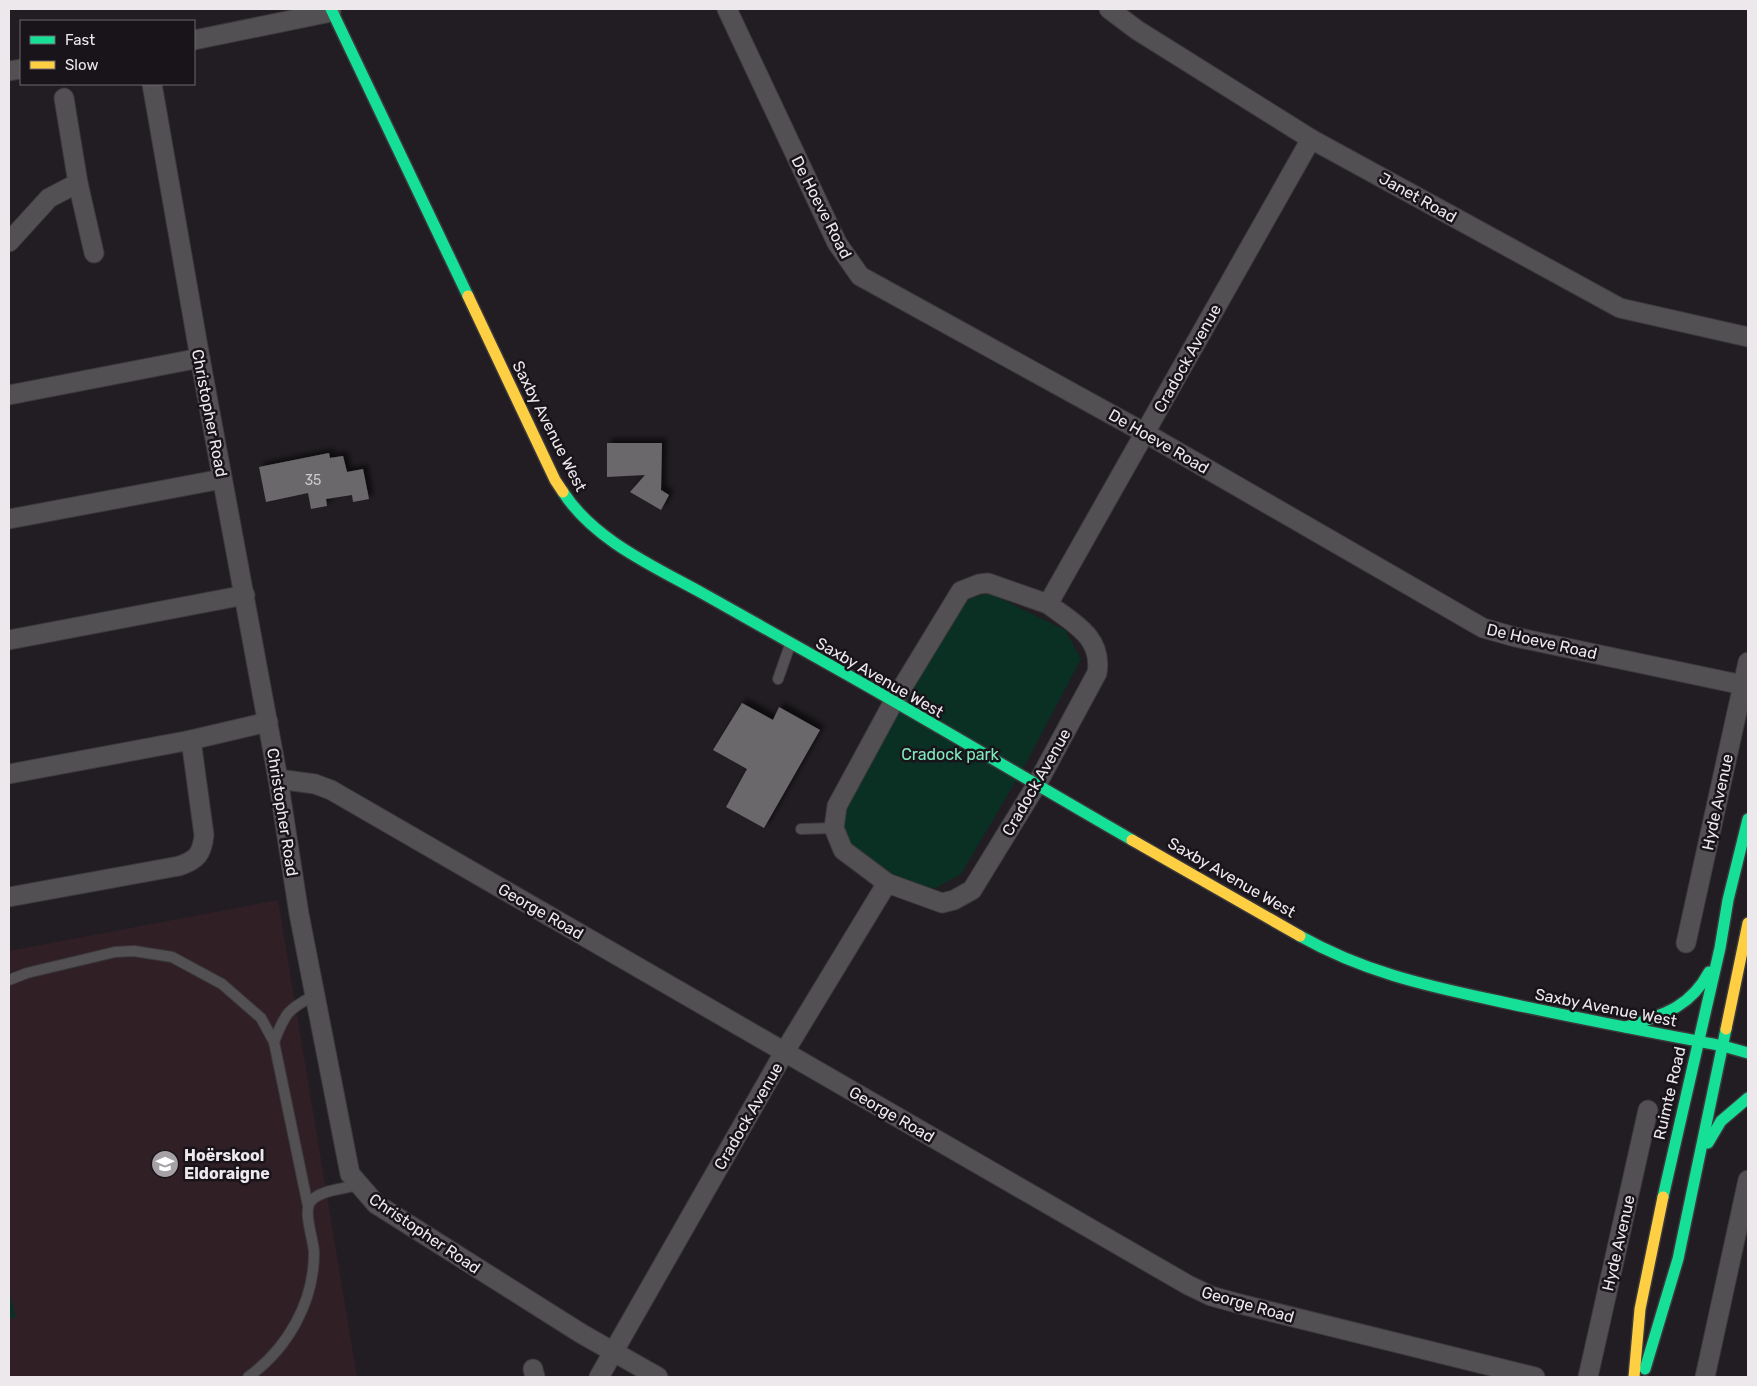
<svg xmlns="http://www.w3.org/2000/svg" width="1757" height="1386" font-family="Rubik,sans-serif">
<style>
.education{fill:#302025}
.green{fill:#093023}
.building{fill:#6b686b;filter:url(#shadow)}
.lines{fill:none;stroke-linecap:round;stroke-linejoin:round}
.lane-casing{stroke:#3b393c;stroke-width:12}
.street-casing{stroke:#3b393c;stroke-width:21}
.fast-casing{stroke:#3b393c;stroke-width:14}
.slow-casing{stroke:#3b393c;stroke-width:14}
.lane{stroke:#525052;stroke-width:10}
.street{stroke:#525052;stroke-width:19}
.fast{stroke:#16e098;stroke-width:11}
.slow{stroke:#ffcf43;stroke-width:11}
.labels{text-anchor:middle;stroke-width:5;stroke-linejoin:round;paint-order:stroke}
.number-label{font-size:14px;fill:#ccc8cc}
.street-label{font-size:16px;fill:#ece8ec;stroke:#19131a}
.park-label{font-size:16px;fill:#81e9bd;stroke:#19131a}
.poi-label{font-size:16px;font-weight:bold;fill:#ece8ec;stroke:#19131a;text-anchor:start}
</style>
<defs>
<filter id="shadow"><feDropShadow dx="4.5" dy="-4.5" stdDeviation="2.5" flood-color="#0009"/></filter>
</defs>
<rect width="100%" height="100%" fill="#211d22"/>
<!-- education -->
<polygon class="education" points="278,900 357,1377 9,1377 9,951"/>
<!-- green -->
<g class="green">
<path d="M989,593L1065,630L1081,659L1024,767L961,874L934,889C903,878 850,863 841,827C839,820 841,811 841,804L959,602Z"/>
<polygon points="9,1290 16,1318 9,1318"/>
</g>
<!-- building -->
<g class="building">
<polygon points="607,443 662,443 661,490 669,495 661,510 630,492 645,475 607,477"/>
<polygon points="329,453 330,458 343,456 347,472 363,469 369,499 353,502 352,495 326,499 327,506 311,509 308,493 266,502 259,467"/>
<polygon points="742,703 773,720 779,707 820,730 764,828 726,807 747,769 713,750"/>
</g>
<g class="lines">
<!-- lane casing -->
<g class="lane-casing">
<g id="lane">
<polyline points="778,679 790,645"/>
<polyline points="801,829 834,828"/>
<polyline points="9,980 27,973 115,952 134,951 172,957 222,984 261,1018 274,1042 308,1206"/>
<path d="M274,1042C285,1013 288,1009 315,995"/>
<path d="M248,1377C287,1349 314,1303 314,1253C314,1240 302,1211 311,1201C320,1190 344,1189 357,1185"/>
</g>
</g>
<!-- street casing -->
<g class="street-casing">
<g id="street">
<polyline points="727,9 837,243 860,276 1145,433 1483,628 1515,637 1743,685"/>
<polyline points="1109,9 1137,30 1311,139 1620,308 1748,337"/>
<polyline points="194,40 331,12"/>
<polyline points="9,71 21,69"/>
<polyline points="152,84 200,358 278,779 299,914 350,1174 376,1204 582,1334 658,1377"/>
<polyline points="64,98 78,183 94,253"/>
<polyline points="9,242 49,198 78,183"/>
<polyline points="9,395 200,358"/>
<polyline points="9,519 222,479"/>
<polyline points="9,640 245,595"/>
<polyline points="9,774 191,740 268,722"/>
<polyline points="278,779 315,784 331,790 1188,1285 1211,1296 1240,1304 1535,1377"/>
<path d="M887,883L942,903L954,900L972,890L1037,784L1097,673C1103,637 1073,623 1048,604"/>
<path d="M9,897L179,866C197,860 202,854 204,835L191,740"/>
<polyline points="1686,943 1748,662"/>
<polyline points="533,1369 535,1377"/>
<polyline points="599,1377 785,1051 887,883 843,850 834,828 837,806 894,701 961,591 979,584 988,583 1048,604 1311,139"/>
<polyline points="1588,1377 1648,1110"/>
<polyline points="1705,1377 1748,1180"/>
</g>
</g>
<!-- fast casing -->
<g class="fast-casing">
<g id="fast">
<polyline points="331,9 468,296"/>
<path d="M563,492C594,540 653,566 702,593C745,617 788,641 830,665C932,722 1031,782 1132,840"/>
<path d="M1300,936C1362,971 1423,985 1493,1000C1569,1017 1646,1031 1723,1046L1748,1053"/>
<path d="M1626,1027C1662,1015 1690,1008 1709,972"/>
<polyline points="1708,1143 1721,1121 1748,1098"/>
<polyline points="1663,1197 1720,948 1728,900 1748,819"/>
<polyline points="1645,1369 1678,1259 1726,1029"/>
</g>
</g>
<!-- slow casing -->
<g class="slow-casing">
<g id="slow">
<polyline points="468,296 555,480 563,492"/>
<polyline points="1132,840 1300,936"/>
<polyline points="1726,1029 1748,923"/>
<polyline points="1634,1377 1640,1309 1663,1197"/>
</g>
</g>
<!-- lane -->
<use href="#lane" class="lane"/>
<!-- street -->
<use href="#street" class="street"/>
<!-- fast -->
<use href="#fast" class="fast"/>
<!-- slow -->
<use href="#slow" class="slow"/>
</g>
<!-- icons -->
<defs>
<g id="school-disc" transform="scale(1.4375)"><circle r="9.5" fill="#a5a1a5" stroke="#19131a"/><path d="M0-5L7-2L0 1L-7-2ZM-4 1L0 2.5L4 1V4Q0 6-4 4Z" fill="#fff"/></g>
</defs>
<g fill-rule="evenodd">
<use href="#school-disc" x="165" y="1164"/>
</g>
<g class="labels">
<!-- number labels -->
<g class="number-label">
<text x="313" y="485">35</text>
</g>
<!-- street labels -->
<g class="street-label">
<text transform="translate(1418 197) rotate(29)" y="6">Janet Road</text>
<text transform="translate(822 207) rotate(63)" y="6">De Hoeve Road</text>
<text transform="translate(1187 358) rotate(-61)" y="6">Cradock Avenue</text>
<text transform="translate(210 413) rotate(79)" y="6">Christopher Road</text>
<text transform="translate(550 426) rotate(63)" y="6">Saxby Avenue West</text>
<text transform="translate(1159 441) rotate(30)" y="6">De Hoeve Road</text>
<text transform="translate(1542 641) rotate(13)" y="6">De Hoeve Road</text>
<text transform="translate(880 677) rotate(30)" y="6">Saxby Avenue West</text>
<text transform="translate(1036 782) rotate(-60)" y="6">Cradock Avenue</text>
<text transform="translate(1717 802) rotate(-78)" y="6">Hyde Avenue</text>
<text transform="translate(283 812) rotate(81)" y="6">Christopher Road</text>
<text transform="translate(1232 877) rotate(30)" y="6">Saxby Avenue West</text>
<text transform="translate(541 911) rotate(30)" y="6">George Road</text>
<text transform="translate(1606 1007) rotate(11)" y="6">Saxby Avenue West</text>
<text transform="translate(1669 1093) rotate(-77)" y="6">Ruimte Road</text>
<text transform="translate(892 1114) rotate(30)" y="6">George Road</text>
<text transform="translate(748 1116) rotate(-60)" y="6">Cradock Avenue</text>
<text transform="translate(425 1233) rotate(34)" y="6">Christopher Road</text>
<text transform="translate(1618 1243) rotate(-77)" y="6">Hyde Avenue</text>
<text transform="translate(1248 1304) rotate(16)" y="6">George Road</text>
</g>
<!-- park labels -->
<g class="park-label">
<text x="950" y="760">Cradock park</text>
</g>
<!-- poi labels -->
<g class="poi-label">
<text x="184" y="1161">Hoërskool<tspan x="184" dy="18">Eldoraigne</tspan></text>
</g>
</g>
<!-- border -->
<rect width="1757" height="1386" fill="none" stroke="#ece8ec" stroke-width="20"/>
<!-- legend -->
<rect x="20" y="20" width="175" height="65" fill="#19131a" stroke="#6d686e"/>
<rect x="30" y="36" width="25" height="8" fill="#16e098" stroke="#6d686e"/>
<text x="65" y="45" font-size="15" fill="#ece8ec">Fast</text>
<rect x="30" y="61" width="25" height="8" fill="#ffcf43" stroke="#6d686e"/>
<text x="65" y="70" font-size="15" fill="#ece8ec">Slow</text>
</svg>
